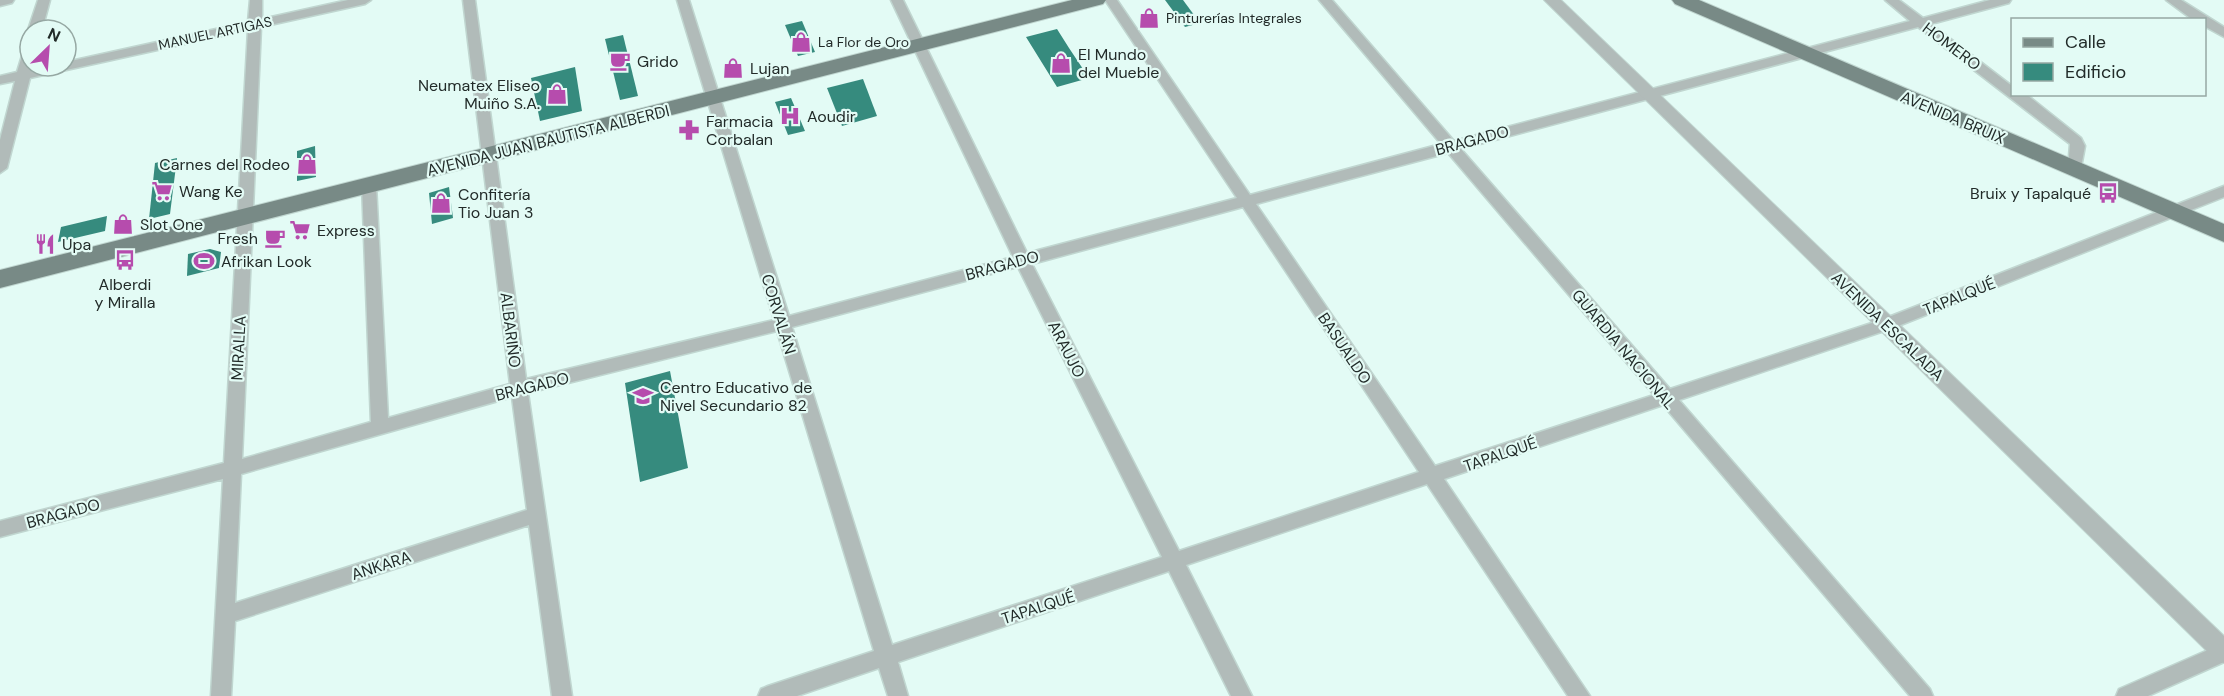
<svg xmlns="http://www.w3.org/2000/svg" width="2224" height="696" font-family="'DM Sans',sans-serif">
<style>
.building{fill:#368b7e}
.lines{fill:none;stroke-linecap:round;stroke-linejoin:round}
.minor-casing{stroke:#c0d6d0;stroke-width:3}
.tertiary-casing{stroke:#c0d6d0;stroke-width:2}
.primary-casing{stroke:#c0d6d0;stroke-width:2}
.minor{fill:#b1bbb9;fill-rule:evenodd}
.tertiary{fill:#b1bbb9;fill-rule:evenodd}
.primary{fill:#788a86;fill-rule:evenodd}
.labels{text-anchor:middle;stroke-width:4.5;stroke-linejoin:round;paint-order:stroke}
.far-poi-label{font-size:14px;fill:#222b29;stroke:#e3fbf5;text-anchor:start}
.far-street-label{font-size:14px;fill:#222b29;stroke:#e3fbf5}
.street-label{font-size:16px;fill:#222b29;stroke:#e3fbf5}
.poi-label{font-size:16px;fill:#222b29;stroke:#e3fbf5;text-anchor:start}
</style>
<rect width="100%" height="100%" fill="#e3fbf5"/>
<!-- building -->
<g class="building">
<polygon points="1165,0 1183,0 1200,23 1185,27"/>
<polygon points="802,21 815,52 798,56 785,25"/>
<polygon points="1057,29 1069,48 1089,78 1057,87 1026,37"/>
<polygon points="623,35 638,96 620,100 605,39"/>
<polygon points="575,67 582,111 540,121 531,78"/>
<polygon points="863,79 877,116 842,126 827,88"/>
<polygon points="791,98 805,131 788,135 775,102"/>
<polygon points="315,146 316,177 297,181 297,151"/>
<polygon points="177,158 170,214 149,219 155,163"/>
<polygon points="449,187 453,218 432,224 429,193"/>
<polygon points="107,216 105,231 58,242 61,227"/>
<polygon points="210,249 221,252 219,268 187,276 188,254"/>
<polygon points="670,371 688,468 640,482 625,383"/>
</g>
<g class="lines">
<!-- minor casing -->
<g class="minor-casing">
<g id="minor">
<polygon points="0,0 14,0 12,3 0,6"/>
<polygon points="38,0 50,0 42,30 30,30 30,32 28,30"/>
<path d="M250,0H262V19L348,0H371L365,4L261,27L242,459L371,422L362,185L369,180L376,185L388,418L510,384L463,0H475L526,379L774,320L677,0H689L789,316L1013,257L891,0H903L1027,253L1237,198L1105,0H1117L1250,195L1441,144L1319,0H1332L1454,141L1910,21L1885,0H1899L1923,18L1990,0H2011L2009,3L1931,24L2012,86V94H2026L2081,138L2085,146L2080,173H2070L2068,169L2070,144L1918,27L1461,149L1670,389L1881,320L2224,186V197L1893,328L1679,400L1930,689L1933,696H1910L1663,405L1444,479L1590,696H1568L1427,484L1186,565L1252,696H1231L1169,571L898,662L908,696H888L879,668L797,696H758L761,689L768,686L874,651L777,331L528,393L572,696H552L529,525L235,621L231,696H211L223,479L0,537V521L224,463L248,30L30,78L7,168L0,173V140L15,81L0,84V76L17,72L25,46L30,45L32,69L66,66V62L248,22ZM1448,153L1654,395L1435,466L1256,204ZM1243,207L1419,472L1179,551L1032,264ZM1018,267L1162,557L892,645L792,327ZM512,397L527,510L235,603L241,474Z"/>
<polygon points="2166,0 2181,0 2224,27 2224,37 2204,26 2204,20 2193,20"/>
<polygon points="2224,643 2224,662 2148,696 2116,696 2119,689"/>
</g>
</g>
<!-- tertiary casing -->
<g class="tertiary-casing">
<polygon id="tertiary" points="1544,0 1561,0 2224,636 2224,663 2216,660"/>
</g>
<!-- primary casing -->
<g class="primary-casing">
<g id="primary">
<polygon points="1072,0 1106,0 1103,4 0,288 0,270"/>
<polygon points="1672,0 1699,0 2224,224 2224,242 1675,4"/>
</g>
</g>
<!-- minor -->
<use href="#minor" class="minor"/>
<!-- tertiary -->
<use href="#tertiary" class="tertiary"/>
<!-- primary -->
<use href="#primary" class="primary"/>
</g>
<!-- icons -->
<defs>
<g id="shop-bare" transform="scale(1.62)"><path d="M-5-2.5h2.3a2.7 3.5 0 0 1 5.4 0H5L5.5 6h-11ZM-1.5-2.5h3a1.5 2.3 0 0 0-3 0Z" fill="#b64cad" stroke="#e3fbf5" stroke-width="2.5" paint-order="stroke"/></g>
<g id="cafe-bare" transform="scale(1.62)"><path d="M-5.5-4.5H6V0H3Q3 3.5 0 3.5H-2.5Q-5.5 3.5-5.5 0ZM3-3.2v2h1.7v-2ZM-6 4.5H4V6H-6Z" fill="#b64cad" stroke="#e3fbf5" stroke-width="2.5" paint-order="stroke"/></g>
<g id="hospital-bare" transform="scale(1.62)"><path d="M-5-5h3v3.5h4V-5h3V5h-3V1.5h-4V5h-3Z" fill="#b64cad" stroke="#e3fbf5" stroke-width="2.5" paint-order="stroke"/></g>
<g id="pharmacy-bare" transform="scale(1.62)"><path d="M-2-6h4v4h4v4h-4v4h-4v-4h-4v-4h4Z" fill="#b64cad" stroke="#e3fbf5" stroke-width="2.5" paint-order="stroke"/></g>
<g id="supermarket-bare" transform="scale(1.62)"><path d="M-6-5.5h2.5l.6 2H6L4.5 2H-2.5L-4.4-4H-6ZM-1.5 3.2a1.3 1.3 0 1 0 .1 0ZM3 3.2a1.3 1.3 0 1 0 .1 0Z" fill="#b64cad" stroke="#e3fbf5" stroke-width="2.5" paint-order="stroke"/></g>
<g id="bus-bare" transform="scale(1.62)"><path d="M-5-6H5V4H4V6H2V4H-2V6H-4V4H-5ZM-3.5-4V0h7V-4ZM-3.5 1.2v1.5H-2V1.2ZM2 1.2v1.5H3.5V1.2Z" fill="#b64cad" stroke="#e3fbf5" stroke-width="2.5" paint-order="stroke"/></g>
<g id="restaurant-bare" transform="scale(1.62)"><path d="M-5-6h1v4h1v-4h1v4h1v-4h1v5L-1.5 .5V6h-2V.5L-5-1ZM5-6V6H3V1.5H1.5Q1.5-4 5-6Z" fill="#b64cad" stroke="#e3fbf5" stroke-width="2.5" paint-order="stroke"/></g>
<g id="stadium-bare" transform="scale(1.62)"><path d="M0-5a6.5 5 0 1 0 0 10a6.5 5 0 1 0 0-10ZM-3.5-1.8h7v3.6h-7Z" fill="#b64cad" stroke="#e3fbf5" stroke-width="2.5" paint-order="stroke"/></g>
<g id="school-bare" transform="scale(1.62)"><path d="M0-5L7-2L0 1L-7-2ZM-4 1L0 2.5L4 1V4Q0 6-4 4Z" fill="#b64cad" stroke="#e3fbf5" stroke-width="2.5" paint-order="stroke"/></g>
</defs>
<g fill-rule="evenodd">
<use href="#shop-bare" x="1149" y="18"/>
<use href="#shop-bare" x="801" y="42"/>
<use href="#cafe-bare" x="620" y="61"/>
<use href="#shop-bare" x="1061" y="63"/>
<use href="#shop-bare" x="733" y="68"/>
<use href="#shop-bare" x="557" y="94"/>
<use href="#hospital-bare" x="790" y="116"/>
<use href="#pharmacy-bare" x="689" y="130"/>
<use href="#shop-bare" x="307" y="164"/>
<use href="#supermarket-bare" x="162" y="191"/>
<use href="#bus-bare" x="2108" y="193"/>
<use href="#shop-bare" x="441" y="203"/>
<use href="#shop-bare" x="123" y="224"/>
<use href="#supermarket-bare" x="300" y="230"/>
<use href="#cafe-bare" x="275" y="238"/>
<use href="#restaurant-bare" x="45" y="244"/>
<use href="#bus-bare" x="125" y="260"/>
<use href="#stadium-bare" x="204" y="261"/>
<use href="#school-bare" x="643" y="396"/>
</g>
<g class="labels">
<!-- far-poi labels -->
<g class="far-poi-label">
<text x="1166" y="23">Pinturerías Integrales</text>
<text x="818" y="47">La Flor de Oro</text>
</g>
<!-- far-street labels -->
<g class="far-street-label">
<text transform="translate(215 33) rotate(-12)" y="5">MANUEL ARTIGAS</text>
</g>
<!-- street labels -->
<g class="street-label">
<text transform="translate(1952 46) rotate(37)" y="6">HOMERO</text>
<text transform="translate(1953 117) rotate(23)" y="6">AVENIDA BRUIX</text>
<text transform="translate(548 140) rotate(-14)" y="6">AVENIDA JUAN BAUTISTA ALBERDI</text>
<text transform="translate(1472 140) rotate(-15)" y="6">BRAGADO</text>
<text transform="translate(1002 265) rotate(-15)" y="6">BRAGADO</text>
<text transform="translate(1959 296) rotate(-22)" y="6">TAPALQUÉ</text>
<text transform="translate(779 314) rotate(73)" y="6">CORVALÁN</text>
<text transform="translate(1888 326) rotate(44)" y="6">AVENIDA ESCALADA</text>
<text transform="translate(511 330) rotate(83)" y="6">ALBARIÑO</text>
<text transform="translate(238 348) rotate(-87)" y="6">MIRALLA</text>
<text transform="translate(1345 348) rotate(56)" y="6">BASUALDO</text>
<text transform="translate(1067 349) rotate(63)" y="6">ARAUJO</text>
<text transform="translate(1624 349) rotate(50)" y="6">GUARDIA NACIONAL</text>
<text transform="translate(532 386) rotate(-14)" y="6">BRAGADO</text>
<text transform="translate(1500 454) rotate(-19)" y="6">TAPALQUÉ</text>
<text transform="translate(63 513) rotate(-15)" y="6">BRAGADO</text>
<text transform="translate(381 565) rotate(-18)" y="6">ANKARA</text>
<text transform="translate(1038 607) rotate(-18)" y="6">TAPALQUÉ</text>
</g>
<!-- poi labels -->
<g class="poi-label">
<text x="1078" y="60">El Mundo<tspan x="1078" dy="18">del Mueble</tspan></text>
<text x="637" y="67">Grido</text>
<text x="750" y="74">Lujan</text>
<text x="540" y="91" text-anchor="end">Neumatex Eliseo<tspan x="540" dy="18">Muiño S.A.</tspan></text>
<text x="807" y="122">Aoudir</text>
<text x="706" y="127">Farmacia<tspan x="706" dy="18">Corbalan</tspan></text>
<text x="290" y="170" text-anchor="end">Carnes del Rodeo</text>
<text x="179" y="197">Wang Ke</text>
<text x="2091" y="199" text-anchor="end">Bruix y Tapalqué</text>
<text x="458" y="200">Confitería<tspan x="458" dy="18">Tio Juan 3</tspan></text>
<text x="140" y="230">Slot One</text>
<text x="317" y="236">Express</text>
<text x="258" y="244" text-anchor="end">Fresh</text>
<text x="62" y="250">Upa</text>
<text x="221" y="267">Afrikan Look</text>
<text x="125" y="290" text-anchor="middle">Alberdi<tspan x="125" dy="18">y Miralla</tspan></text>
<text x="660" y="393">Centro Educativo de<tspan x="660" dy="18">Nivel Secundario 82</tspan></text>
</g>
</g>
<!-- legend -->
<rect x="2011" y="18" width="195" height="78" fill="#e3fbf5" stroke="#96a8a3" stroke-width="1.5"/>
<rect x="2023" y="38" width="30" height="9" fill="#788a86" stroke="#96a8a3" stroke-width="1.5"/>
<text x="2065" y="48" font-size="18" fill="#222b29">Calle</text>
<rect x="2023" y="63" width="30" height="18" fill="#368b7e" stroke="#96a8a3" stroke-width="1.5"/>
<text x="2065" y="78" font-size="18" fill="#222b29">Edificio</text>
<!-- north arrow -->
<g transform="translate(48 48) rotate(25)"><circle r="28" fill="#e3fbf5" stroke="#96a8a3" stroke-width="1.5"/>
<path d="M0-4.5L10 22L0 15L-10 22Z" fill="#b64cad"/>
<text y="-9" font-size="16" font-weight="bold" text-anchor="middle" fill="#222b29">N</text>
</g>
</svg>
